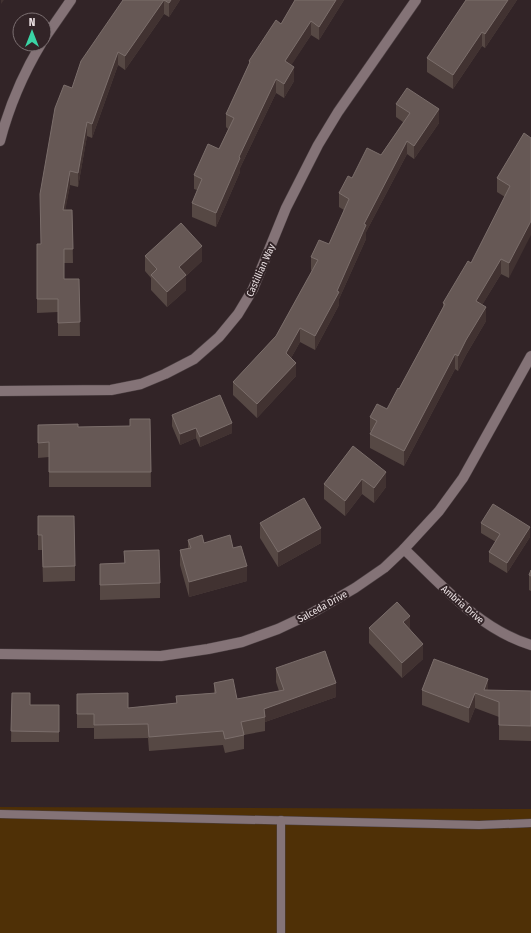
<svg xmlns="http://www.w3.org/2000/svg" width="531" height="933" font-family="'Fira Sans Condensed',sans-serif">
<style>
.green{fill:#4f3006}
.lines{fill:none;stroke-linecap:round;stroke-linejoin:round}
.service-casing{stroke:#4c4043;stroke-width:9}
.minor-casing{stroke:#4c4043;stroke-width:11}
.service{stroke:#847377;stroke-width:8}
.minor{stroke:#847377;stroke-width:10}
.wall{fill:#564844}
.shaded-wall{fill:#413231}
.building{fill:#665855;stroke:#7b6e6b}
.labels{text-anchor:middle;stroke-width:4;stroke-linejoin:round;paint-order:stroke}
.street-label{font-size:10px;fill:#ebe1e3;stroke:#322427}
</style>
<rect width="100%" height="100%" fill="#322427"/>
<!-- green -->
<polygon class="green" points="0,807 531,809 531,933 0,933"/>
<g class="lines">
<!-- service casing -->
<g class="service-casing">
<g id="service">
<polyline points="0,814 479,825 531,823"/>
<polyline points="281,820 281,933"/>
</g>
</g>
<!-- minor casing -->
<g class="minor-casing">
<g id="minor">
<polyline points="44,39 71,0"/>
<path d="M0,141C9,107 23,74 41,44"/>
<polyline points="0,391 111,390 141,384 165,374 194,359 219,337 238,314 253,289 286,208 318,145 338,112 416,0"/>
<path d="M404,549C443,586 479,629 531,645"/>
<polyline points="0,654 161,656 208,649 242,642 278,629 312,613 355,588 384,568 404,549 439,511 463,478 531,356"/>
</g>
</g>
<!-- service -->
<use href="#service" class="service"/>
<!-- minor -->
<use href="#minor" class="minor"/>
</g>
<!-- wall -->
<g class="wall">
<polygon points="123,0 180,0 169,17 164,14 125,70 118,65 92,138 87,136 78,187 70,185 65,210 72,210 73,263 64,263 64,279 79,279 80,336 58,336 58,312 37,313 37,244 41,244 72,88"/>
<polygon points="295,0 344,0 319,40 311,35 291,65 294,81 284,98 276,93 240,168 240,172 216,227 192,217 192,203 197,190 194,189 194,175 219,149 228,129 226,127 226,114 249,64 249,61 281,24"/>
<polygon points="466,0 517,0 485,48 482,46 453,89 427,72 427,58"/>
<polygon points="396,104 439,123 414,159 407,154 366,232 366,239 339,299 339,305 315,350 300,342 291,358 296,376 257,418 233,395 233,382 276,336 312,271 311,270 311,257 329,244 344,210 339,207 339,193 352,178 381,155 403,122 396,117"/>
<polygon points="524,133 509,278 501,274 482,305 486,321 466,355 458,371 455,369 404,466 370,448 370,434 371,432 370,431 370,417 387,409 399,389 443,307 443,303 471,263 505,197 497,192 497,178"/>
<polygon points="145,256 202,261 186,276 186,290 167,307 151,290 151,278 145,271"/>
<polygon points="172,415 232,433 200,447 196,438 180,445 172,426"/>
<polygon points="150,419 151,487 49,487 49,457 38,458 38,425 78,427 130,426"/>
<polygon points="353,446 386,487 374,503 362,494 345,516 324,499 324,484"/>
<polygon points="38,516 75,566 75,581 43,582 42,550 38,550"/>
<polygon points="260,523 321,543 278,567 260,538"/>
<polygon points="481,523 530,537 507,573 489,562 489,552 496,542 481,533"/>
<polygon points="188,540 233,548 247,581 189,597 180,565 180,550 188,548"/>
<polygon points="124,551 160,583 160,598 100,600 100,564 124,563"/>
<polygon points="531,570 531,591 529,590 529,575"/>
<polygon points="369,628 410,629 423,659 402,678 369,643"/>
<polygon points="276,668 336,697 265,722 265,731 244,735 244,749 225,753 223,745 149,751 148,738 94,739 94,728 77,728 77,694 128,708 176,703 176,696 214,693 214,683 237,699 279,691 276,682"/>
<polygon points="422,690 531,691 531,741 499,740 499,717 475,708 469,723 422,705"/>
<polygon points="12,693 30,705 59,705 59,742 11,742"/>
</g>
<!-- shaded-wall -->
<g class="shaded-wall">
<polygon points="1,0 4,0 1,4"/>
<polygon points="164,0 164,14 125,70 125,56"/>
<polygon points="171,0 180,0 169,17 169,3"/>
<polygon points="336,0 344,0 319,40 319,27"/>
<polygon points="508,0 517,0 485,48 485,34"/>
<polygon points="311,21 311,35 285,75 285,61"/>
<polygon points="482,32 482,46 453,89 453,75"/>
<polygon points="118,52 118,65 92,138 92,124"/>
<polygon points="294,67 294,81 284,98 284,84"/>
<polygon points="276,79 276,93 240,168 240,172 216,227 216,213 239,157"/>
<polygon points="439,109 439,123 414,159 414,146"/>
<polygon points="87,122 87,136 78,187 78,173"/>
<polygon points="407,141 407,154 366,232 366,239 339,299 339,305 315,350 315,336 337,291 364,224"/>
<polygon points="70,171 70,185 63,223 63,210"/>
<polygon points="531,221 531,235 509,278 509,263"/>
<polygon points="202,246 202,261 186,276 186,290 167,307 167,292 179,267"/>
<polygon points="501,259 501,274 476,315 476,301"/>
<polygon points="486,307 486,321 466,355 458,371 458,356 466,340"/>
<polygon points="300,328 300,342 286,367 286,353"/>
<polygon points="455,354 455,369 404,466 404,451"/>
<polygon points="296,363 296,376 257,418 257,404"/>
<polygon points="232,423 232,433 200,447 200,437"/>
<polygon points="196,428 196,438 180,445 180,434"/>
<polygon points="386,472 386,487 374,503 374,488"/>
<polygon points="362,479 362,494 345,516 345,501"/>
<polygon points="530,527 530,537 507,573 507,563"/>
<polygon points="321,528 321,543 278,567 278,552"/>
<polygon points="247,566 247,581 189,597 189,582"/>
<polygon points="410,616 410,631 403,622"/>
<polygon points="423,644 423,659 402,678 402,663"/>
<polygon points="488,679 488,694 484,690"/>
<polygon points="336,683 336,697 265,722 265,717 264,709"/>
<polygon points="475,693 475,708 469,723 469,708"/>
</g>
<!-- building -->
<g class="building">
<polygon points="123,0 164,0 125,56 118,52 92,124 87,122 78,173 70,171 63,210 72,210 73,249 64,249 64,279 79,279 80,322 58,323 58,299 37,299 37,244 41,244 40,194 55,108 64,85 72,88 81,61"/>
<polygon points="164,0 171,0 169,3"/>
<polygon points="295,0 336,0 319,27 311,21 285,61 294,67 284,84 276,79 239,157 240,158 216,213 192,203 202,179 194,175 208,144 219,149 234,118 226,114 250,62 249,61 276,20 281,24"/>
<polygon points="466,0 508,0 485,34 482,32 453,75 427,58"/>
<polygon points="407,88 439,109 414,146 407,141 364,224 366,225 337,291 339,292 315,336 300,328 286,353 296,363 257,404 233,382 276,336 318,260 311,257 319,240 329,244 349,199 339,193 348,176 352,178 367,148 381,155 410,113 396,104"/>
<polygon points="524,133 531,138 531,221 509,263 501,259 476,301 486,307 466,340 458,356 455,354 404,451 370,434 377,421 370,417 377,404 387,409 398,388 399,389 445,304 443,303 468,261 471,263 510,186 497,178"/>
<polygon points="181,223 202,246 179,267 186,275 167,292 151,275 157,269 145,256"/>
<polygon points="220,395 232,423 200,437 196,428 180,434 172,415"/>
<polygon points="130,419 150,419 151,472 49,472 49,442 38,443 38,425 78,424 78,427 130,426"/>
<polygon points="353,446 386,472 374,488 362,479 345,501 324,484"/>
<polygon points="304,498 321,528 278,552 260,523"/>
<polygon points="493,504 530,527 507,563 489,552 500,534 481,523"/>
<polygon points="38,516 74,516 75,566 43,567 42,535 38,535"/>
<polygon points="202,535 204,543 230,535 233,548 241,546 247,566 189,582 180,550 191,548 188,540"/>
<polygon points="159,550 160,583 100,585 100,564 125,563 124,551"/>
<polygon points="531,570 531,576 529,575"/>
<polygon points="397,602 410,616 403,622 423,644 402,663 369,628"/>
<polygon points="325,651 336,683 264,709 265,717 241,722 244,735 225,739 223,731 149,737 148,724 94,725 94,714 77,714 77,694 128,693 128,708 177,703 176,696 216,693 214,683 233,679 237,699 284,690 276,668"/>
<polygon points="434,659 488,679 484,690 531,691 531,726 499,725 499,702 475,693 469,708 422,690"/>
<polygon points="12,693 30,693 30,705 59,705 59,732 11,731"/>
</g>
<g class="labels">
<!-- street labels -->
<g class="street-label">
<text transform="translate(260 270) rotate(-66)" y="4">Castillian Way</text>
<text transform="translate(463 604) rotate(41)" y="4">Ambria Drive</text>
<text transform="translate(322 606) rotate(-29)" y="4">Salceda Drive</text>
</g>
</g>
<!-- north arrow -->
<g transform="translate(32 32)"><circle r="19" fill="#322427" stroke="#7c7072"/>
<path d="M0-3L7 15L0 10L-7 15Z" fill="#3ad4a5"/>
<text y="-6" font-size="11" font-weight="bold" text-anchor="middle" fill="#ebe1e3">N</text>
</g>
</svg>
